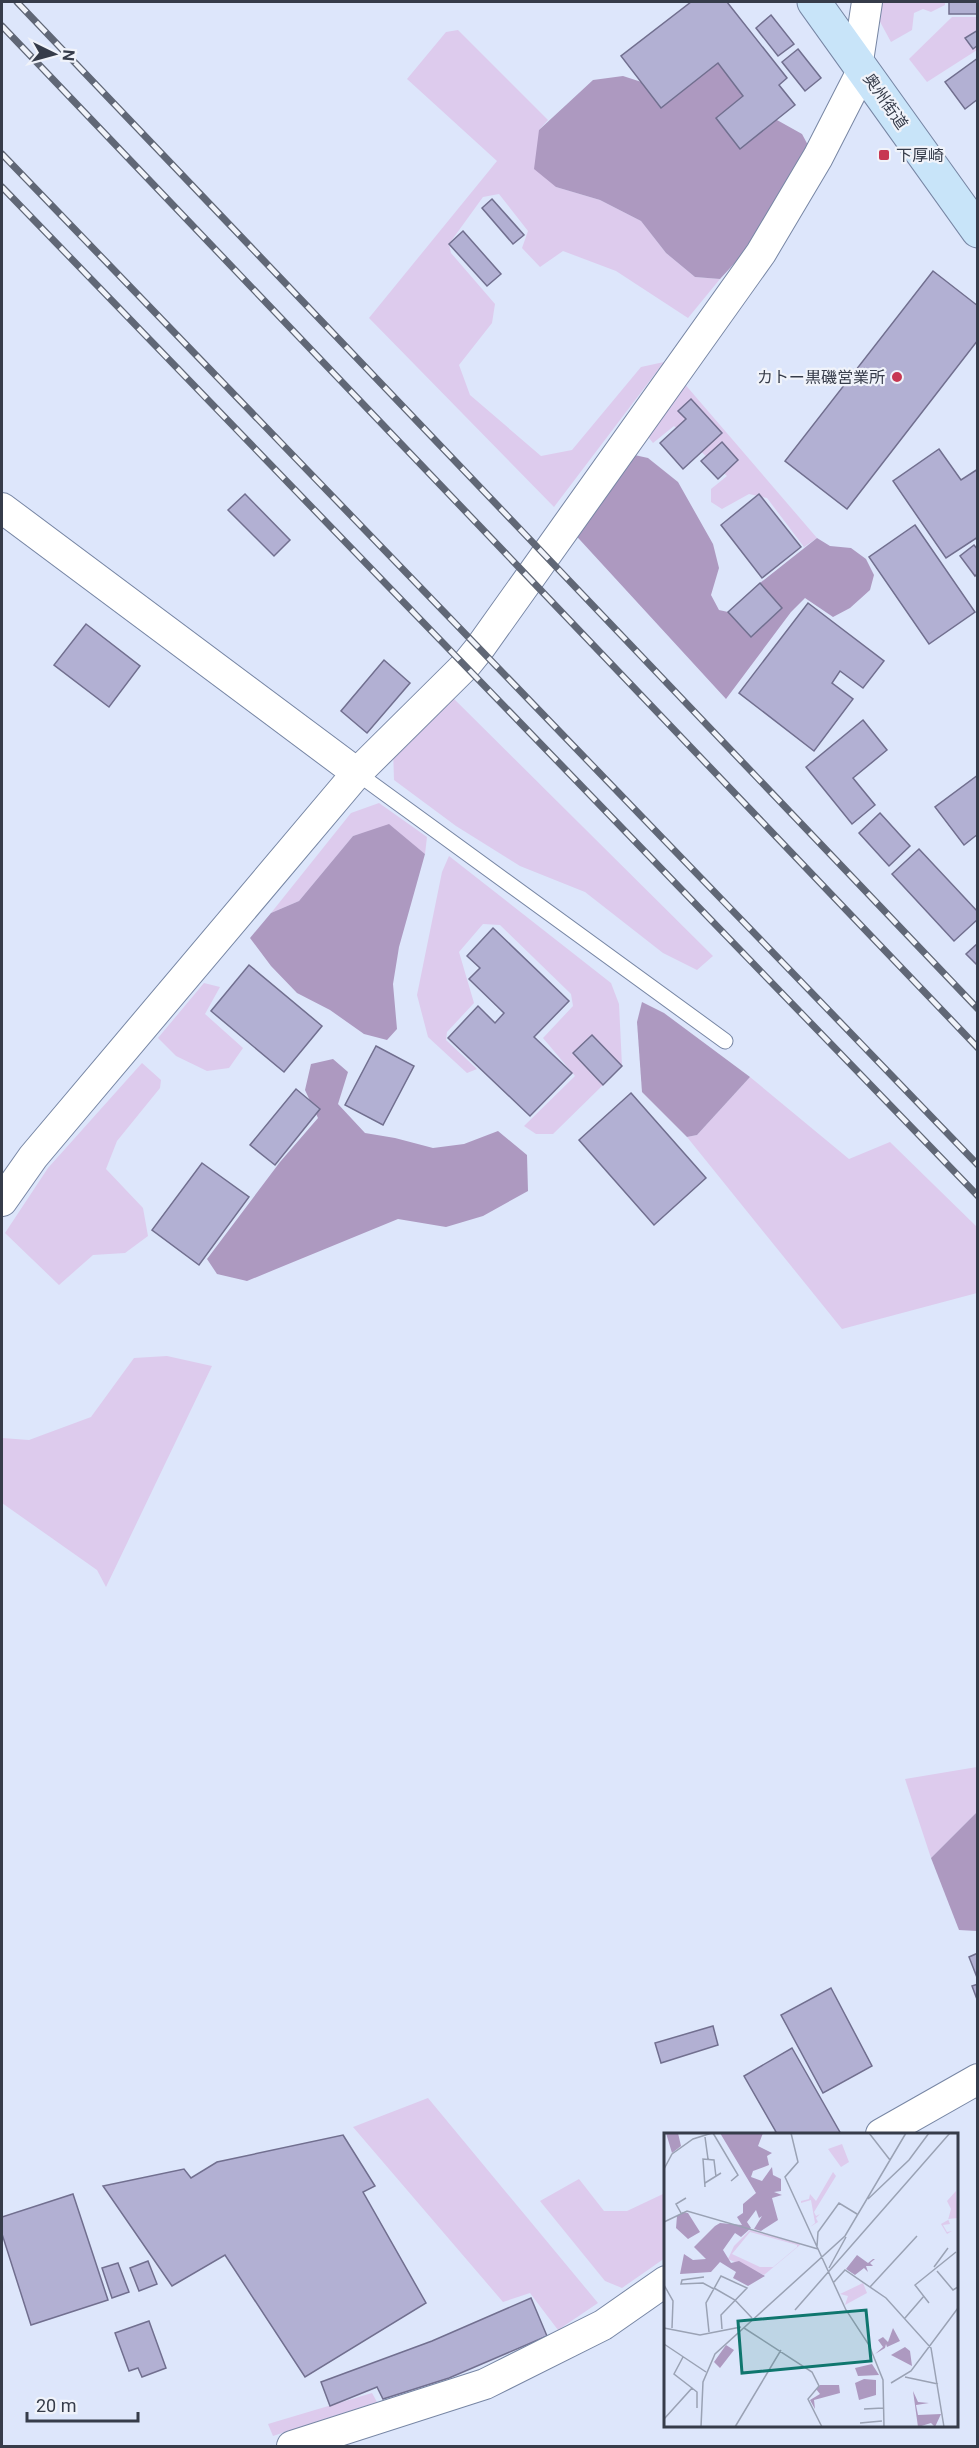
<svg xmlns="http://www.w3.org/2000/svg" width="979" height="2448" font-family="Roboto,'Noto Sans JP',sans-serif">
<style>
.green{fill:#ddcbed}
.forest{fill:#ad99c0}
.building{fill:#b2b0d3;stroke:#716f8f;stroke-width:1.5}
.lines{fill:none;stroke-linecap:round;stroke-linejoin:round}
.service-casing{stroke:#7786a4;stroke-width:17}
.minor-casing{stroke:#7786a4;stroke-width:32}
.secondary-casing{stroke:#7786a4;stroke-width:35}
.service{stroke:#fff;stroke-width:15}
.minor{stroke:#fff;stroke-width:30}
.secondary{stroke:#c8e4f9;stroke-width:33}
.rail-casing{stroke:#606776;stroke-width:7}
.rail{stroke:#f0f3fa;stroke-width:4.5;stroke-dasharray:14;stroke-linecap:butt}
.poi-dot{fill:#c73752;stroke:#f0f3fa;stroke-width:2}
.labels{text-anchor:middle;stroke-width:4.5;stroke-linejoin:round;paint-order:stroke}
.street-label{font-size:16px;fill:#363c4a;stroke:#f0f3fa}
.poi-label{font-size:16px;fill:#363c4a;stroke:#f0f3fa;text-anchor:start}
.inset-road{fill:none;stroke:#9aa2b4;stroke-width:1.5}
.view{fill:#0f766e;fill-opacity:0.15;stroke:#0f766e;stroke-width:3}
.inset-edge{fill:none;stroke:#363c4a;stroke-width:3}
</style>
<rect width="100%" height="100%" fill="#dde6fb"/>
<!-- green -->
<g class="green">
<polygon points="879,2 945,2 945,5 931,12 923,9 914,13 912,30 891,42 878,18"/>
<polygon points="952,17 977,17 977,50 927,82 909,59"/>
<polygon points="458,30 548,120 539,130 556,187 600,200 641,221 666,253 695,277 720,279 688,318 616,271 563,251 540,267 522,248 528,231 499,194 483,197 449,244 451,253 495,304 492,323 459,365 470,395 541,456 572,450 641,367 664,362 554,507 369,318 497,161 407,79 446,32"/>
<polygon points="683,382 817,538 804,547 767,498 749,494 722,509 711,502 711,489 727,476 674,426 653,443 645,433"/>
<polygon points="442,687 713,956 697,970 663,953 585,892 520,866 456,826 394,780 393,748"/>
<polygon points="379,803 427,837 425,854 389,825 353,836 299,901 271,913 351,813"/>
<polygon points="449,856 611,983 619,1004 622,1066 591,1035 573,1053 603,1085 553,1134 536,1134 524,1126 575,1076 543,1038 573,1006 571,994 500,925 483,924 459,952 474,1003 447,1032 446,1040 477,1069 467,1073 428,1037 417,995 442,872"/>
<polygon points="204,983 220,987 205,1014 243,1048 229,1068 207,1071 176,1056 158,1038"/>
<polygon points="142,1063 161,1080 160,1088 117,1141 106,1169 143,1208 148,1236 125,1253 93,1255 59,1285 5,1233 48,1168"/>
<polygon points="750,1077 849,1159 890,1142 977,1227 977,1293 842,1329 687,1137 697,1135"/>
<polygon points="167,1356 212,1366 106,1587 97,1570 2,1503 2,1438 29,1440 91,1417 134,1358"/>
<polygon points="977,1767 977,1812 931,1858 905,1779"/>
<polygon points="428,2098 598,2303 558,2330 530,2293 503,2302 353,2127"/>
<polygon points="579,2179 604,2211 627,2211 663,2194 665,2197 665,2258 622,2288 605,2281 540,2201"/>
<polygon points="372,2393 377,2402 273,2436 268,2424"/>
</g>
<!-- forest -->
<g class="forest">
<polygon points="694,54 744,68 768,115 802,134 809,147 742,255 720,279 695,277 666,253 641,221 600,200 556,187 534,169 539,130 593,80 623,76 660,88"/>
<polygon points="630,454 648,458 678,482 713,544 719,568 711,595 719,610 728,612 751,637 782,608 760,583 817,538 830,546 851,548 866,559 874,575 870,590 850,608 833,617 805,598 791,612 726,699 569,528"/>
<polygon points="389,824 425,854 399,947 393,984 397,1029 387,1040 364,1034 330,1010 297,993 271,966 250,938 271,913 299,901 353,836"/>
<polygon points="642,1002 664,1013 750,1077 697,1135 687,1137 642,1092 637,1022"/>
<polygon points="333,1059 348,1072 338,1104 365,1133 395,1138 433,1148 464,1144 498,1131 527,1155 528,1191 483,1216 446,1227 398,1219 247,1281 217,1274 207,1259 280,1162 318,1118 305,1090 311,1064"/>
<polygon points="977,1812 977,1931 959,1930 931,1858"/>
</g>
<!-- building -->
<g class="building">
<polygon points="691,2 727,2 787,78 779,85 795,105 740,149 716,118 743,96 718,63 661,108 621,56"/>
<rect x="949" y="2" width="29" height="12"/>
<polygon points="771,15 794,44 778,56 756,28"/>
<polygon points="978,30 978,45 973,49 965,38"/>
<polygon points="798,49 821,78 805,91 782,62"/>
<polygon points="978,58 978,99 965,109 945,82"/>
<polygon points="492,199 524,235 513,244 482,208"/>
<polygon points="463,231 501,274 487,286 449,244"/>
<polygon points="933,271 978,306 978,340 847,509 785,461"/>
<polygon points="691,399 722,433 683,469 660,443 686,419 678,411"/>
<polygon points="722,442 738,460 718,479 701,461"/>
<polygon points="939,449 961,480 978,469 978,537 946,558 893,481"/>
<polygon points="245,494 290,540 274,556 228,510"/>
<polygon points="759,494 801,547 762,578 721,525"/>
<polygon points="915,525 975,612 929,644 869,557"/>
<polygon points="974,545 978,550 978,573 975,576 960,556"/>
<polygon points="760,583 782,608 751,637 728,612"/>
<polygon points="808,603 884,661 863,688 840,671 832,683 853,699 814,751 739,693"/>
<polygon points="86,624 140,666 109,707 54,665"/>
<polygon points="384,660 410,683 367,733 341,711"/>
<polygon points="863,720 887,750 853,778 875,805 852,824 806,767"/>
<polygon points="978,775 978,834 964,845 935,807"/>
<polygon points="880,813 910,846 889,866 859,833"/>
<polygon points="919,849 978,912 978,919 954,941 892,874"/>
<polygon points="493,928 569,1001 534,1037 572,1073 530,1116 448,1038 478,1006 495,1023 504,1013 469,979 480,968 467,956"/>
<polygon points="978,943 978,966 966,954"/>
<polygon points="249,965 322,1026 284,1072 211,1011"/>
<polygon points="592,1035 622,1066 603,1085 573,1053"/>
<polygon points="376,1046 414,1066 383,1125 345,1105"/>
<polygon points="296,1089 320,1109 275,1165 250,1145"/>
<polygon points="631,1093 706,1178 654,1225 579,1140"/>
<polygon points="202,1163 249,1197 199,1265 152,1230"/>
<polygon points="978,1953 978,1980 969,1957"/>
<polygon points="978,1984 978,2002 972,1986"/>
<polygon points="831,1988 872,2066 823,2093 781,2015"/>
<polygon points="713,2026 718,2045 661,2063 655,2043"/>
<polygon points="792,2048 841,2134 772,2134 776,2132 744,2076"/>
<polygon points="343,2135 375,2186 363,2192 426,2303 305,2377 225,2255 172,2286 103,2186 184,2169 191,2178 217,2162"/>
<polygon points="73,2194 108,2300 31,2325 2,2234 2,2217"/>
<polygon points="148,2261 157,2284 139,2291 130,2268"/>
<polygon points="118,2263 129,2292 112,2298 102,2268"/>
<polygon points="531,2298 547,2336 449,2378 383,2399 377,2387 330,2406 321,2382 432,2341"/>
<polygon points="149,2321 166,2368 142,2377 138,2368 129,2371 115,2333"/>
</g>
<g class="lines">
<!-- service casing -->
<g class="service-casing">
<polyline id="service" points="357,773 725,1041"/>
</g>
<!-- minor casing -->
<g class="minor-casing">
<g id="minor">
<polyline points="858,61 867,2"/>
<polyline points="2,508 357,773"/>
<polyline points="2,1201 33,1157 357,773 466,665 479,649 761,253 818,157 863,69"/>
<polyline points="881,2134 978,2079"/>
<polyline points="292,2446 485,2384 603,2325 666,2281"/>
</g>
</g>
<!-- secondary casing -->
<g class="secondary-casing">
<polyline id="secondary" points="814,2 978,231"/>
</g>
<!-- service -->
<use href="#service" class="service"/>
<!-- minor -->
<use href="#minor" class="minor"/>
<!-- secondary -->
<use href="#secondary" class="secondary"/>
<!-- rail casing -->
<g class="rail-casing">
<g id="rail">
<polyline points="17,2 978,1009"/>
<polyline points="2,26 978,1048"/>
<polyline points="2,154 978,1165"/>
<polyline points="2,187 978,1196"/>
</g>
</g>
<!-- rail -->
<use href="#rail" class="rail"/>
</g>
<!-- markers -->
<g class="poi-dot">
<rect x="878" y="149" width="12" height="12" rx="3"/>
<circle cx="897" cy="377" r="6"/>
</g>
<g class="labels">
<!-- street labels -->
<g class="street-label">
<text transform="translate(886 101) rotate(55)" y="6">奥州街道</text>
</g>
<!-- poi labels -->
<g class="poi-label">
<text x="896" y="161">下厚崎</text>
<text x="885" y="383" text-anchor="end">カトー黒磯営業所</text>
</g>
</g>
<!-- overview -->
<g transform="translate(664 2133)">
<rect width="294" height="294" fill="#dde6fb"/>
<path d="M178,11L185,29L177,34L164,16ZM169,39L172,43L150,79L152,83L156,81L152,85L154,89L146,94L151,90L147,67L137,70V68L145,66L146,61L152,68ZM292,58L294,85L284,86L286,91L279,92L283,99L288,98L283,101L277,91L284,87L287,76L283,68ZM86,97L136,111V112L100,142L64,126L70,113ZM86,99L133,112V114L109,134H96L68,121ZM199,150L203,160L181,172L184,163L176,161Z" fill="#ddcbed" fill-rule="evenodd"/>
<path d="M2,0H14L17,13L8,20ZM56,0H99L94,13L108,20L103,23L105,32L89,38L87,44L98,48L108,34L109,42L117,46V58L110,59L118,62L108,65L114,87L97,98L90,96L98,83L95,85L92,77L83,89L87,95L77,104L71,100L59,117L67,130L75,128L101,143L84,153L69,145L72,139L56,129L47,139L16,141L20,121L29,127L42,126L30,114L51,93L56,90L78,92L73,84L79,80V71L92,60ZM19,79L24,80L36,99L24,106L12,95L13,83ZM193,122L204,130L209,126H211L206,130L209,133H202L204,139L200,135L191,142L182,136ZM229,195L236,208L223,214L222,211L221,215L211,221L219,214L214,207L219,204L224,209ZM62,212L70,217L56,235L50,229ZM241,214L246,218L248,233L227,222ZM208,231L215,242L194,243L191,235ZM200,246L212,247V262L195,267L191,250ZM156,252H175L176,260L150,267L151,276L146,267L156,261L152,256ZM249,258L254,269L265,270L252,272L254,282L277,281L271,294L267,290L254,294Z" fill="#ad99c0"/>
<path class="inset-road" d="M49,0L74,42L67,48M127,0L134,29L121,44L182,177L205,212L219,247L220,294M205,0L226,27M41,4L44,26M0,36L8,21L29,6L48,0M41,50L57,40M41,54L39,26L50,27L52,44M204,66L245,27L265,0M17,80L12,71L22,65M0,89L23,78L154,116M153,113L154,99L175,70L193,81M270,134L284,115M165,135L182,104M273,138L289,157L294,154M40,144L18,147L17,151L39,150L50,156M170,149L181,137L222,165L267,215L280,294M0,152L9,168L8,195M206,154L253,103M50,155L71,167L88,185M265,170L251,152L292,119M131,177L286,0M241,185L260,163M0,195L36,202L77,194M80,195L148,239L155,253L144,266L158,294M45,199L42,170L57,143L83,155L57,182L58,196M0,211L42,239M241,244L274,251M227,250L247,238L294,175M28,255L33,259V275M200,276L219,275M0,286L28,255L10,241L19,224M196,290L218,288M37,294L39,249L51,221L181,103L242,0M71,294L117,217"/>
<path class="view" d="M202,177L207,228L78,240L74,188Z"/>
<rect width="294" height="294" class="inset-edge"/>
</g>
<!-- border -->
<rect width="979" height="2448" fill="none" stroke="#363c4a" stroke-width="6"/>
<!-- north arrow -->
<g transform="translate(54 54) rotate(95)" stroke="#f0f3fa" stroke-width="4.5" paint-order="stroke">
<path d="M0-4.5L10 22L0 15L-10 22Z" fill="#363c4a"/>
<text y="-9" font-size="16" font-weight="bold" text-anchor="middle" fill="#363c4a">N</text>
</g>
<!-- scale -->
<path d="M27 2412v9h111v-9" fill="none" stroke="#363c4a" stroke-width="3"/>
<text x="36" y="2412" font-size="18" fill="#363c4a" stroke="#f0f3fa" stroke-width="4.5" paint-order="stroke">20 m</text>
</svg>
